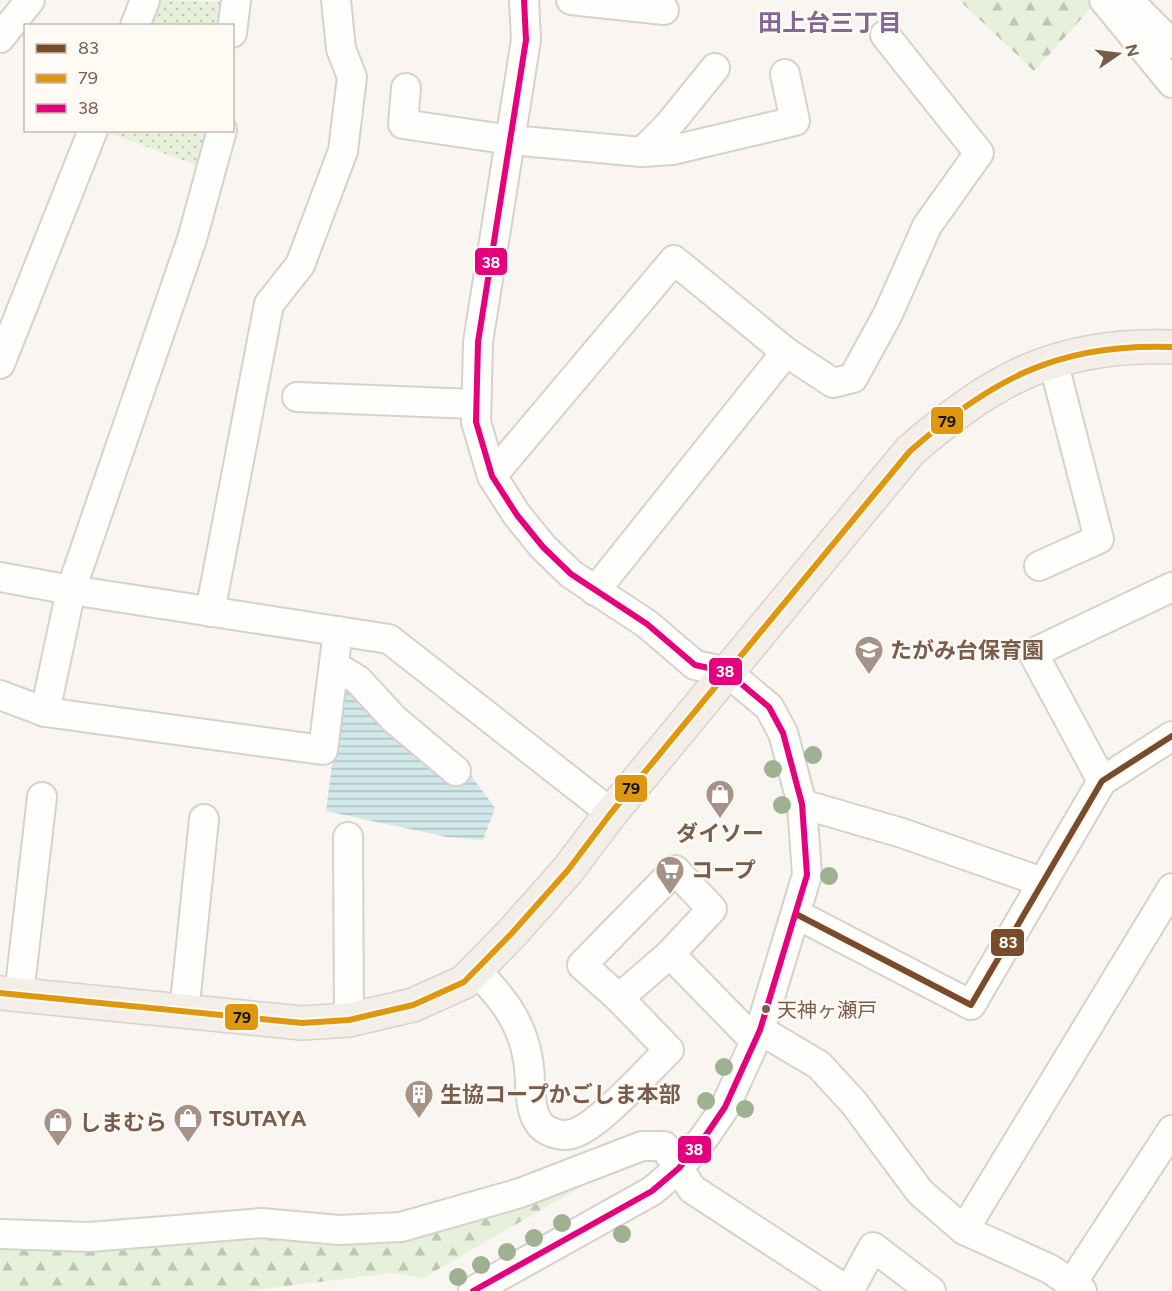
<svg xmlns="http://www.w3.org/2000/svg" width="1172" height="1291" font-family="Figtree,'Noto Sans JP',sans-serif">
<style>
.forest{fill:url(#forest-firs)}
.park{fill:url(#park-dots)}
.water{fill:url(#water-rules)}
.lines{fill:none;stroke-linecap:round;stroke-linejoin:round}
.minor-casing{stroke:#d7d1cb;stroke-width:32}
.major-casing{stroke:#dad1cc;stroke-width:36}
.minor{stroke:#fefefd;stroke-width:28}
.major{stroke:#f3eee8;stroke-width:33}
.bus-1-casing{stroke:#fffaf3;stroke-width:10}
.bus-2-casing{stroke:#fffaf3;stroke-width:10}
.bus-3-casing{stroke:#fffaf3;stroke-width:10}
.bus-1{stroke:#7a4b2a;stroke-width:6}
.bus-2{stroke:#de970f;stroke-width:6}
.bus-3{stroke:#e5007d;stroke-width:6}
.tree{fill:#9eb190}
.bus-dot{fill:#7a5c4d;stroke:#fffaf3;stroke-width:2}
.labels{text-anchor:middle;stroke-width:4.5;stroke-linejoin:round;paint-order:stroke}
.bus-label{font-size:20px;fill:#7a5c4d;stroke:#fffaf3;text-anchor:start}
.poi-label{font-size:22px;font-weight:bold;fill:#7a5c4d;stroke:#fffaf3;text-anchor:start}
.neighbourhood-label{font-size:24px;font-weight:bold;fill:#846695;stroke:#fffaf3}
.line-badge{stroke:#fffaf3;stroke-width:2}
.badge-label{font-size:16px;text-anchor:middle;font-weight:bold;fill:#fff}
.pale-badge-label{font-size:16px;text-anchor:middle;font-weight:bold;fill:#111}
</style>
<defs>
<pattern id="forest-firs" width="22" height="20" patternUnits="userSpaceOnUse" patternTransform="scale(1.5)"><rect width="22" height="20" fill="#e7f0db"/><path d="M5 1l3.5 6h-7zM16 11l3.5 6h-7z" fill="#c0c6b4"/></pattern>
<pattern id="park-dots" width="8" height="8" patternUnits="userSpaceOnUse" patternTransform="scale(1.5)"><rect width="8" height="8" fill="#e7f0db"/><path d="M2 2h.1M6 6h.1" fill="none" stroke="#c0c6b4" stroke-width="1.8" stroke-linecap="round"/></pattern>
<pattern id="water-rules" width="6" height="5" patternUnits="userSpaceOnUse" patternTransform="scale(1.5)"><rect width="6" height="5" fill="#d0e8ea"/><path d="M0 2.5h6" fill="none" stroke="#aebfc0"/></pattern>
</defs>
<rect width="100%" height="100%" fill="#f9f5f0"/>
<!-- forest -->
<g class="forest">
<polygon points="959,0 1089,0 1093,6 1034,71"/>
<polygon points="586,1184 423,1278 392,1273 245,1291 0,1291 0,1244 473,1215"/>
</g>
<!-- park -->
<g class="park">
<polygon points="160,0 221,2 219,25 149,26"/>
<polygon points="104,131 209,131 202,167"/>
</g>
<!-- water -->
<polygon class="water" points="342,688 356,688 467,770 495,808 483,840 447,837 326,811"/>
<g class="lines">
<!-- minor casing -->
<g class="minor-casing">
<g id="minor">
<polyline points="571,0 664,10"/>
<polyline points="1104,0 1172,83"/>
<polyline points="1128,0 1172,44"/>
<polyline points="135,26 145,0"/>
<polyline points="232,33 236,0"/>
<polyline points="0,38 30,0"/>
<polyline points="406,88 403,124 511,140 642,152 668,126 715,68"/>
<polyline points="642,152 673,150 795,121 785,74"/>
<polyline points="0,364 93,130"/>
<polyline points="297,397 474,404"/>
<polyline points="492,476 674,260 786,352 833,383 853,378 888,314 927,226 979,153 885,35"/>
<polyline points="1039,566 1099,539 1053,361"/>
<polyline points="0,577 71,590 389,639 611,813"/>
<polyline points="595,591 786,352"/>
<polyline points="210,612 269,304 300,265 343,151 352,77 341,49 336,0"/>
<polyline points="334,665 358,680 394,719 456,771"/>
<polyline points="0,695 45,712 323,750 338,631"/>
<polyline points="45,712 71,590 192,239 222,130"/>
<polyline points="1102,781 1033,653 1172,587"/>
<polyline points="802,804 902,833 1042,882"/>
<polyline points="348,837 349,1020"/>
<polygon points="675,870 712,909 670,954 619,998 582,965"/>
<polyline points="796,914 971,1005 1102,781 1172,736"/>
<polyline points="670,954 755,1041"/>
<path d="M476,970C502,998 522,1021 528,1060C532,1079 527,1106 539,1123C545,1132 561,1137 572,1134C597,1128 648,1070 669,1050L619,998"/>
<polyline points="19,995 42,797"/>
<polyline points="184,1013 204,819"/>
<polyline points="760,1030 819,1065 854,1103 920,1192 964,1230 1050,1269 1082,1291"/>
<polyline points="964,1230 1172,888"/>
<polyline points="0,1234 89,1237 262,1223 339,1230 401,1227 520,1193 642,1146 664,1146 692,1189 848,1291"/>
<polyline points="1072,1283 1172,1130"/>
<polyline points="473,1291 652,1191 679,1168 706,1135 725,1107 760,1030 807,875 802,804 783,733 769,707 727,672 695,665 647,624 571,574 543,547 517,515 492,476 476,422 478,342 526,40 524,0"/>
<polyline points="849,1291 873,1247 931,1291"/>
</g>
</g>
<!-- major casing -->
<g class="major-casing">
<path id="major" d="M0,993L302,1023L349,1020L413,1005L464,982L512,933L568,870L611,813L910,451C994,378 1058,343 1172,347"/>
</g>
<!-- minor -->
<use href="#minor" class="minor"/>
<!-- major -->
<use href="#major" class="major"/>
<!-- bus-1 casing -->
<g class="bus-1-casing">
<polyline id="bus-1" points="796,914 971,1005 1102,781 1172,736"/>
</g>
<!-- bus-2 casing -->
<g class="bus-2-casing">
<path id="bus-2" d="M0,993L302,1023L349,1020L413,1005L464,982L512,933L568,870L611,813L910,451C994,378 1058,343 1172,347"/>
</g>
<!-- bus-3 casing -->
<g class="bus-3-casing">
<polyline id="bus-3" points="473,1291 652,1191 679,1168 706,1135 725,1107 760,1030 807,875 802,804 783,733 769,707 727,672 695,665 647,624 571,574 543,547 517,515 492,476 476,422 478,342 526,40 524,0"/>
</g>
<!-- bus-1 -->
<use href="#bus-1" class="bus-1"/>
<!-- bus-2 -->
<use href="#bus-2" class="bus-2"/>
<!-- bus-3 -->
<use href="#bus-3" class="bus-3"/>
</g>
<!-- trees -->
<g class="tree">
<circle cx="813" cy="755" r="9"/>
<circle cx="773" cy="769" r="9"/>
<circle cx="782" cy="805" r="9"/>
<circle cx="829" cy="876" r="9"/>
<circle cx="724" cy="1067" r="9"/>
<circle cx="706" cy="1101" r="9"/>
<circle cx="745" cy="1109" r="9"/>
<circle cx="562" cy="1223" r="9"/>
<circle cx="622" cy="1234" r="9"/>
<circle cx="534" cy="1238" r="9"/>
<circle cx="507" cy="1252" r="9"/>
<circle cx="481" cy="1265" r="9"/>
<circle cx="458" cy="1277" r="9"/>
</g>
<!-- icons -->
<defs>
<g id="school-pin" transform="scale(1.5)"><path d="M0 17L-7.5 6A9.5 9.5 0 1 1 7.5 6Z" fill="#a69286" stroke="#fffaf3"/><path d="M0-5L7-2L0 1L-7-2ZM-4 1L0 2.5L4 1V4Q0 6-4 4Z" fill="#fff"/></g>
<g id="shop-pin" transform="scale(1.5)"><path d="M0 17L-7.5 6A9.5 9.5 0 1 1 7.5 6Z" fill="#a69286" stroke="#fffaf3"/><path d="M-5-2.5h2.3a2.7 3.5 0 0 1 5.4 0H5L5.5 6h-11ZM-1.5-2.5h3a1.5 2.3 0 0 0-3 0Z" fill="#fff"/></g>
<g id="supermarket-pin" transform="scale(1.5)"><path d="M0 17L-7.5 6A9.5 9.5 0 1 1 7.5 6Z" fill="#a69286" stroke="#fffaf3"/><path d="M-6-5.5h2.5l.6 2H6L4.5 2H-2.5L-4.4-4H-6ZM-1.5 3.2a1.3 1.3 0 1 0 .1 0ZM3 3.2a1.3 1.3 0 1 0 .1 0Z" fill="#fff"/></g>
<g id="building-pin" transform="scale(1.5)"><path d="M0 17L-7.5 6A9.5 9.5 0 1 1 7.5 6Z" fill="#a69286" stroke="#fffaf3"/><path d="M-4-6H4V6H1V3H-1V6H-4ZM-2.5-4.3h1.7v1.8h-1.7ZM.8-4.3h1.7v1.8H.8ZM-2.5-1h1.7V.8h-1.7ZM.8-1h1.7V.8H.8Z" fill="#fff"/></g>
</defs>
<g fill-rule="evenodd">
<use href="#school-pin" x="869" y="650"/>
<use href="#shop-pin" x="720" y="794"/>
<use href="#supermarket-pin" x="670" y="870"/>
<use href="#building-pin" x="419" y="1094"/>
<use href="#shop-pin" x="188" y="1118"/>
<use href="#shop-pin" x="58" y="1122"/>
</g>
<!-- markers -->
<circle class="bus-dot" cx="766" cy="1009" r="5"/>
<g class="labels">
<!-- bus labels -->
<g class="bus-label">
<text x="777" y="1017">天神ヶ瀬戸</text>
</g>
<!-- poi labels -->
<g class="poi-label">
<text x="890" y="658">たがみ台保育園</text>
<text x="720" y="841" text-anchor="middle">ダイソー</text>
<text x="691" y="878">コープ</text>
<text x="440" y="1102">生協コープかごしま本部</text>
<text x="209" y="1126">TSUTAYA</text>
<text x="79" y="1130">しまむら</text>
</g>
<!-- neighbourhood labels -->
<g class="neighbourhood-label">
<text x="830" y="31">田上台三丁目</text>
</g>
</g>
<g class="line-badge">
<rect x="474" y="247" width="34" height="29" rx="6" fill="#e5007d"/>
<rect x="930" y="406" width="34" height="29" rx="6" fill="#de970f"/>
<rect x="708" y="657" width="35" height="29" rx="6" fill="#e5007d"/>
<rect x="614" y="774" width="34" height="29" rx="6" fill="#de970f"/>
<rect x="990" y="928" width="35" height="29" rx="6" fill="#7a4b2a"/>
<rect x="224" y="1003" width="35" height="28" rx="6" fill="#de970f"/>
<rect x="677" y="1135" width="35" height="29" rx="6" fill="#e5007d"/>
</g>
<g class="badge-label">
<text x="491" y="268">38</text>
<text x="725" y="677">38</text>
<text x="1008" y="948">83</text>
<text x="694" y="1155">38</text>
</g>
<g class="pale-badge-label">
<text x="947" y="427">79</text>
<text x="631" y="794">79</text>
<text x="242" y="1023">79</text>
</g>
<!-- legend -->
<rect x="24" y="24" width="210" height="108" fill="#fffaf3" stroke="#cabbb1" stroke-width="1.5"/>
<rect x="36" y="44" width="30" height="9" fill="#7a4b2a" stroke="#cabbb1" stroke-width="1.5"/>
<text x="78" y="54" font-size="18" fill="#7a5c4d">83</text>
<rect x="36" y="74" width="30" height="9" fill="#de970f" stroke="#cabbb1" stroke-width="1.5"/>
<text x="78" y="84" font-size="18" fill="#7a5c4d">79</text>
<rect x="36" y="104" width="30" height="9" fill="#e5007d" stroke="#cabbb1" stroke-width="1.5"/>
<text x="78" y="114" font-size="18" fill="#7a5c4d">38</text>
<!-- north arrow -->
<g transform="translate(1118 54) rotate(76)" stroke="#fffaf3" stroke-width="4.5" paint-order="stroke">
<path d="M0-4.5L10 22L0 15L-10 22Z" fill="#7a5c4d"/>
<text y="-9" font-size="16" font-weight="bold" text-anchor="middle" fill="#7a5c4d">N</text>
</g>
</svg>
